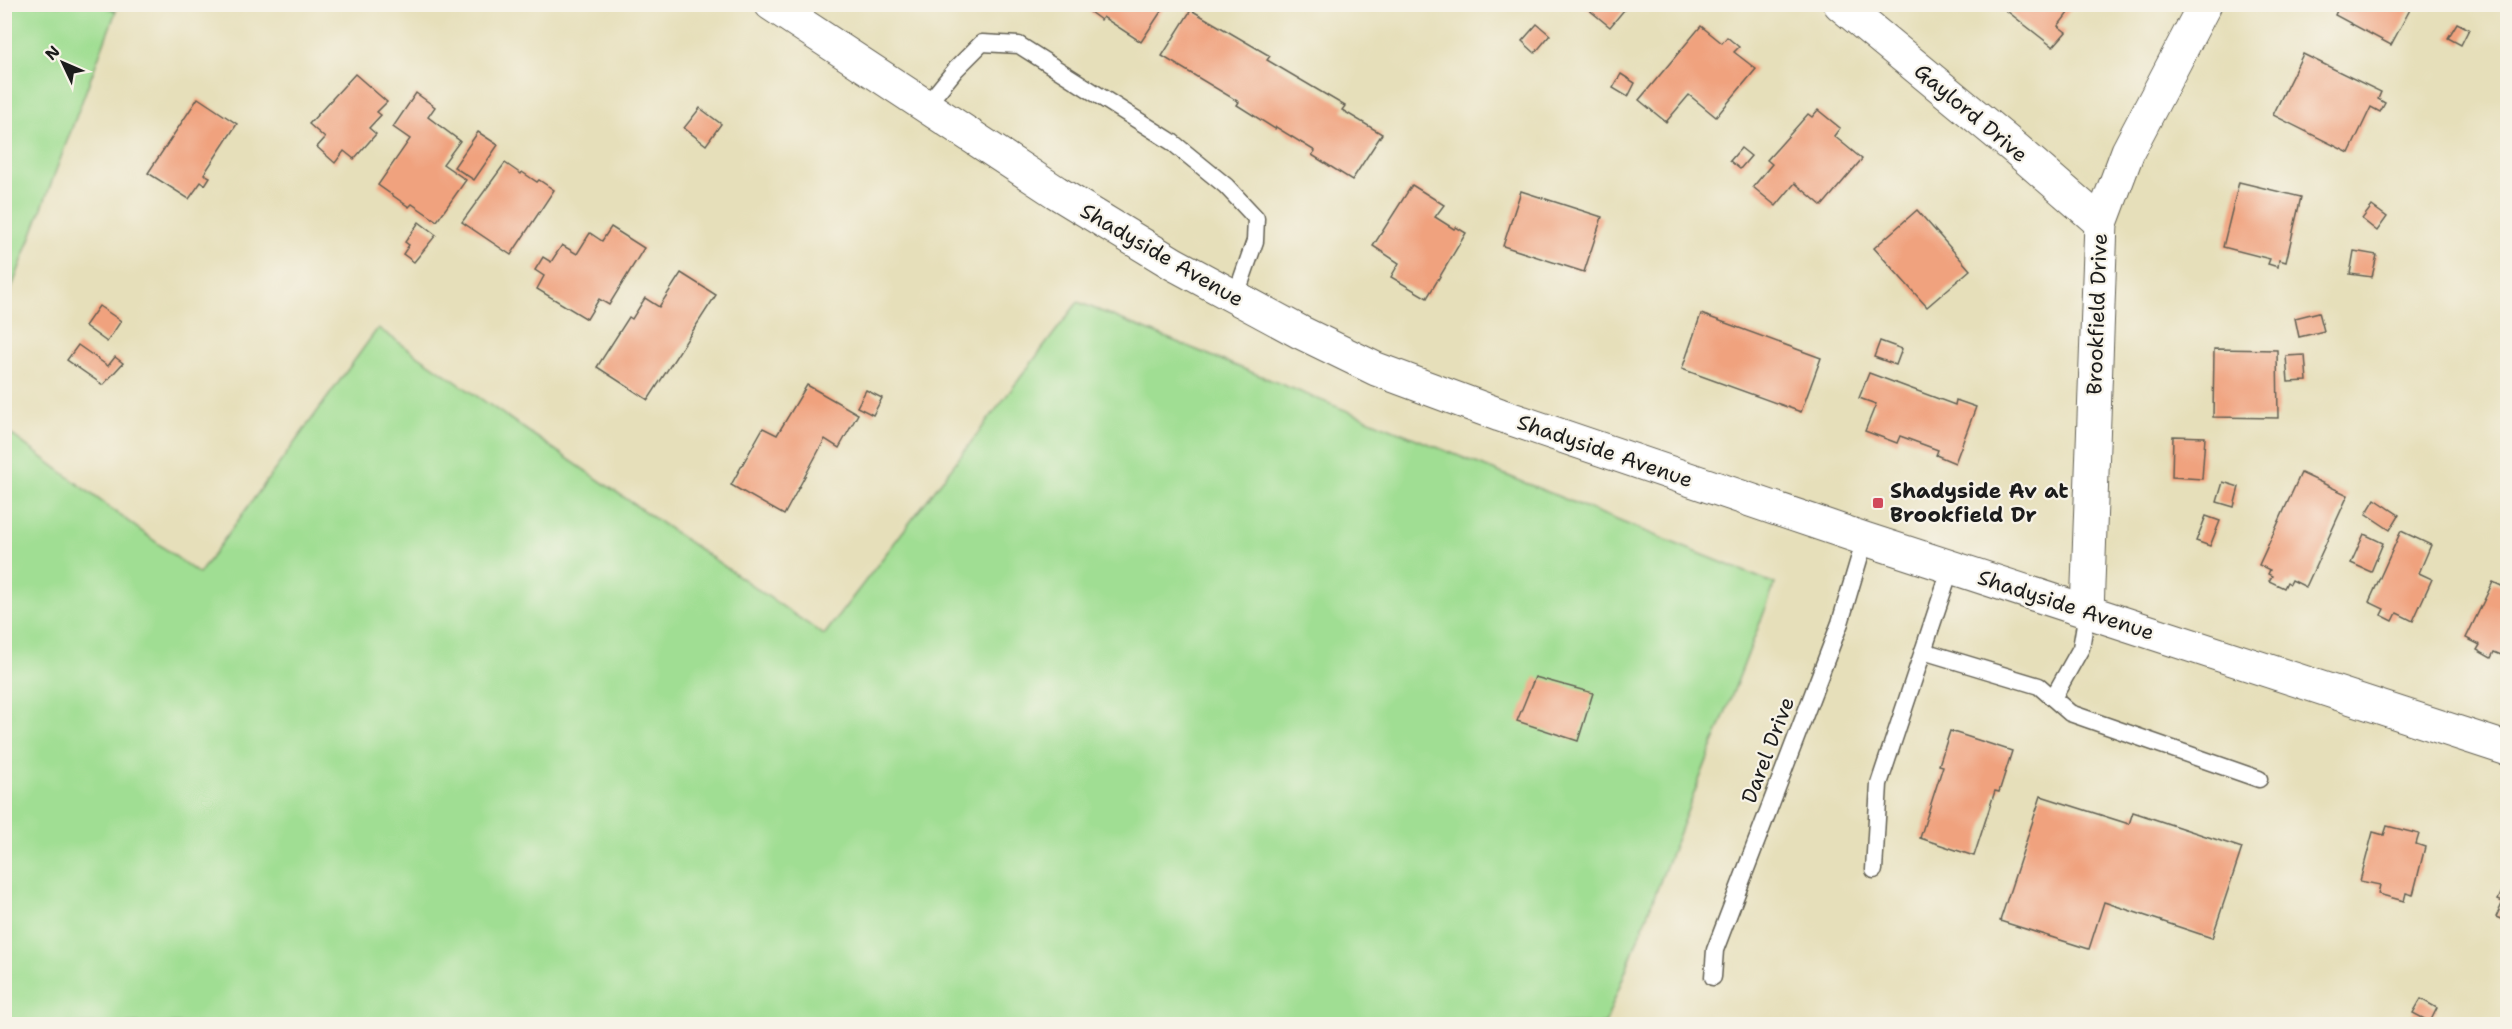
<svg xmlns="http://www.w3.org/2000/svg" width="2512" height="1029" font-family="'Shantell Sans',sans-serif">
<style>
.green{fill:#a0de93;stroke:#5e7d58;stroke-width:1.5}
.building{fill:#f0a27e}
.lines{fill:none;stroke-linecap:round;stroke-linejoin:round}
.service-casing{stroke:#636053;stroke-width:19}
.minor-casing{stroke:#636053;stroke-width:35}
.tertiary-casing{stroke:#636053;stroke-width:35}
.service{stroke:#fff;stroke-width:16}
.minor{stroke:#fff;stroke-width:33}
.tertiary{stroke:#fff;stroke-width:33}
.poi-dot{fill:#d1495b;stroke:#f7f3e8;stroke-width:2}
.labels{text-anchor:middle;stroke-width:4.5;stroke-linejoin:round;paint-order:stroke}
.street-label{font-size:21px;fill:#1c1c1c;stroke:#f7f3e8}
.poi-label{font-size:21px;font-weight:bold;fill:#1c1c1c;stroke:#f7f3e8;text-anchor:start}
</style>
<rect width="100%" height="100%" fill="#f7f3e8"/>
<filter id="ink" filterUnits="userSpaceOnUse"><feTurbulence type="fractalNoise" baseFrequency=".0167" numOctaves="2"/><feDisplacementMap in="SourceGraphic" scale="12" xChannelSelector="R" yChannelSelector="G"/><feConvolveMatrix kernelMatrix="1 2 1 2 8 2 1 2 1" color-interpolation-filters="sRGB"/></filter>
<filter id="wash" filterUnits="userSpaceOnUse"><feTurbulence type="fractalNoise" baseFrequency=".008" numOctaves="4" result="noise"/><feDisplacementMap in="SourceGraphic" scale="24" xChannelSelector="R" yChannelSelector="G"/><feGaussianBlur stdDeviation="1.35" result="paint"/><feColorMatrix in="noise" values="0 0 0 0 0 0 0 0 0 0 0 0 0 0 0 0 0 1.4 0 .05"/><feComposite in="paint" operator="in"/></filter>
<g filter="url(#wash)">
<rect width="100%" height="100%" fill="#e6dfba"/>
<!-- green -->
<g class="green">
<polygon points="5,4 102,5 116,11 5,306"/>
<polygon points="1078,302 1775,584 1605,1024 5,1024 4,429 199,574 378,328 824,635"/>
</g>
<g id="blocks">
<!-- building -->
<g class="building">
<polygon points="1079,4 1166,4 1141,42 1103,17 1101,20"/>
<polygon points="1582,4 1629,4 1610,27"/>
<polygon points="1998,4 2075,4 2058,26 2066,32 2053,47"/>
<polygon points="2340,4 2413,4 2391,45 2335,15"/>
<polygon points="1191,10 1270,56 1267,60 1345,106 1342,110 1382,134 1352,180 1312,155 1315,151 1276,127 1275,129 1237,105 1239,102 1162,56"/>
<polygon points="2457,23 2469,29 2461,45 2448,38"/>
<polygon points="1537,24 1550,35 1535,53 1522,41"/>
<polygon points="1701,26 1722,43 1727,37 1739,47 1734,52 1756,69 1716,117 1689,95 1666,122 1639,100"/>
<polygon points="2303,54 2381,92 2378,99 2385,103 2380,112 2371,107 2349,153 2273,115"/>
<polygon points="355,74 387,102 377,112 381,115 369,128 376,134 354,159 344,151 335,163 317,147 325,138 309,124"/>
<polygon points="1621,74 1635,83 1628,97 1613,88"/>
<polygon points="416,93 435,107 428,117 460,141 443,164 466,180 437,221 412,204 409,207 378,185 410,139 393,127"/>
<polygon points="198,98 237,124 204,174 210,177 205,185 201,182 189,199 148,173"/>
<polygon points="700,108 721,124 706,145 684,128"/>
<polygon points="1818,110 1840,128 1834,136 1862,159 1822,206 1795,183 1776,206 1753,187 1772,164 1767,160 1808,114 1812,117"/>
<polygon points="478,132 498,145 474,180 454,167"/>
<polygon points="1741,148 1751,156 1740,169 1730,161"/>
<polygon points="505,163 521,174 522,172 537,182 539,180 554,190 511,255 462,222"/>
<polygon points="2239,182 2301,197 2286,262 2279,260 2278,267 2268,264 2270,259 2223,247"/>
<polygon points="1412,185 1444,205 1435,217 1454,229 1456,227 1466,233 1427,298 1391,277 1399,263 1373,246"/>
<polygon points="1521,191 1602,217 1584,272 1503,246"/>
<polygon points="2372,206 2387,217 2377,231 2362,219"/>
<polygon points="1917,210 1970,270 1927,307 1874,248"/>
<polygon points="419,222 436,235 414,262 403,254 409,245 405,242"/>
<polygon points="611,227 644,248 609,305 599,299 587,319 537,289 544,276 535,270 543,257 551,262 562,245 577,254 590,233 602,241"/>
<polygon points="2354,251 2377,255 2372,277 2350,274"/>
<polygon points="681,273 716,295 648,400 597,367 629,317 632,319 645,298 659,307"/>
<polygon points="99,306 121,321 107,342 85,326"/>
<polygon points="2319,312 2324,331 2299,337 2295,318"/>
<polygon points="1701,314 1821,358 1801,412 1682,369"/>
<polygon points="1880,341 1902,349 1896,365 1874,357"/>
<polygon points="78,345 108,366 115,357 123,363 103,385 67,360"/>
<polygon points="2214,349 2277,350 2278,418 2213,417"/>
<polygon points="2305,355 2307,381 2288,382 2286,356"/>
<polygon points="1869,373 1955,405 1956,400 1976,407 1955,463 1936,455 1938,450 1900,436 1897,443 1865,431 1876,404 1859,398"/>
<polygon points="807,385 858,414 839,448 825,439 784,515 731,485 763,428 777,435"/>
<polygon points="866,390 882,398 873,415 857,407"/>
<polygon points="2173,436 2205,437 2202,479 2172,477"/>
<polygon points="2301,473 2348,495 2306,587 2292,580 2290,584 2287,582 2284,588 2269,581 2272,576 2268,574 2270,570 2259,565"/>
<polygon points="2223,482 2239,487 2234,507 2217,502"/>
<polygon points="2375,499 2399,515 2390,530 2366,514"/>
<polygon points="2206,516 2220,521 2210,546 2196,541"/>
<polygon points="2401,531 2431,545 2419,573 2432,579 2413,621 2397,613 2393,621 2381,615 2384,609 2369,602"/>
<polygon points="2364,534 2383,543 2371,572 2351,563"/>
<polygon points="2493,582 2508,589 2506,657 2494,652 2491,658 2477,650 2480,645 2466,638"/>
<polygon points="1535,677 1593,693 1578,741 1517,721"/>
<polygon points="1950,731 2012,751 1999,792 1995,791 1974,856 1920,838 1943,766 1939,765"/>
<polygon points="2041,796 2129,824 2133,812 2242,848 2212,938 2104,902 2089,949 2000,921"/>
<polygon points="2387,826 2419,834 2416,844 2425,847 2413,895 2406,893 2404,901 2378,894 2380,885 2360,881 2373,832 2384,835"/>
<polygon points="2508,878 2508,922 2496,917 2503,902 2498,900"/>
<polygon points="2421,999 2437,1008 2430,1022 2413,1013"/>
</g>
</g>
</g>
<g filter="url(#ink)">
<use href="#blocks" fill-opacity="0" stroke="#636053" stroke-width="1.5"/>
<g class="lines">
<!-- service casing -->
<g class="service-casing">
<g id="service">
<polyline points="925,107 956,69 982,43 1019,45 1172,142 1226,186 1256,218 1255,241 1235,298"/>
<polyline points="1923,651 2039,686 2070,713 2259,779"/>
<polyline points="2053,698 2081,648 2087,612"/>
<polyline points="1874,870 1879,784 1951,567"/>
<polyline points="1713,977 1715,950 1840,623 1865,539"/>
</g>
</g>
<!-- minor casing -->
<g class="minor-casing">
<g id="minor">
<polyline points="1840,4 2016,149 2101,223"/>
<polyline points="2087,612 2101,223 2128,151 2205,4"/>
</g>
</g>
<!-- tertiary casing -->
<g class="tertiary-casing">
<polyline id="tertiary" points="771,4 1056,192 1174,264 1300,332 1376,369 1500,415 1865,539 2508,749"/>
</g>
<!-- service -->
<use href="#service" class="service"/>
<!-- minor -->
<use href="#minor" class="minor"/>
<!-- tertiary -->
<use href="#tertiary" class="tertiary"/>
</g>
</g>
<!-- markers -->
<rect class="poi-dot" x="1872" y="497" width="12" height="12" rx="3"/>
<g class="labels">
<!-- street labels -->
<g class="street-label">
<text transform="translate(1971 113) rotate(40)" y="7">Gaylord Drive</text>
<text transform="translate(1162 255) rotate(30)" y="7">Shadyside Avenue</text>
<text transform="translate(2097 314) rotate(-88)" y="7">Brookfield Drive</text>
<text transform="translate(1605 451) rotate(19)" y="7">Shadyside Avenue</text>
<text transform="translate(2066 605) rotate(18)" y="7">Shadyside Avenue</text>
<text transform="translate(1768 750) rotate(-69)" y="7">Darel Drive</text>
</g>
<!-- poi labels -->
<g class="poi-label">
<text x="1890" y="498">Shadyside Av at<tspan x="1890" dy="24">Brookfield Dr</tspan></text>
</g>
</g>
<!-- margin -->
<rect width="2512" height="1029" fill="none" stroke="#f7f3e8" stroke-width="24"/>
<!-- north arrow -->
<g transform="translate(63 63) rotate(314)" stroke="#f7f3e8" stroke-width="4.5" paint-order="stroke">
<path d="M0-4.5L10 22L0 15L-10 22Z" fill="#1c1c1c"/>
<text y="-9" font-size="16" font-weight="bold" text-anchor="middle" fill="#1c1c1c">N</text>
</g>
</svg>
